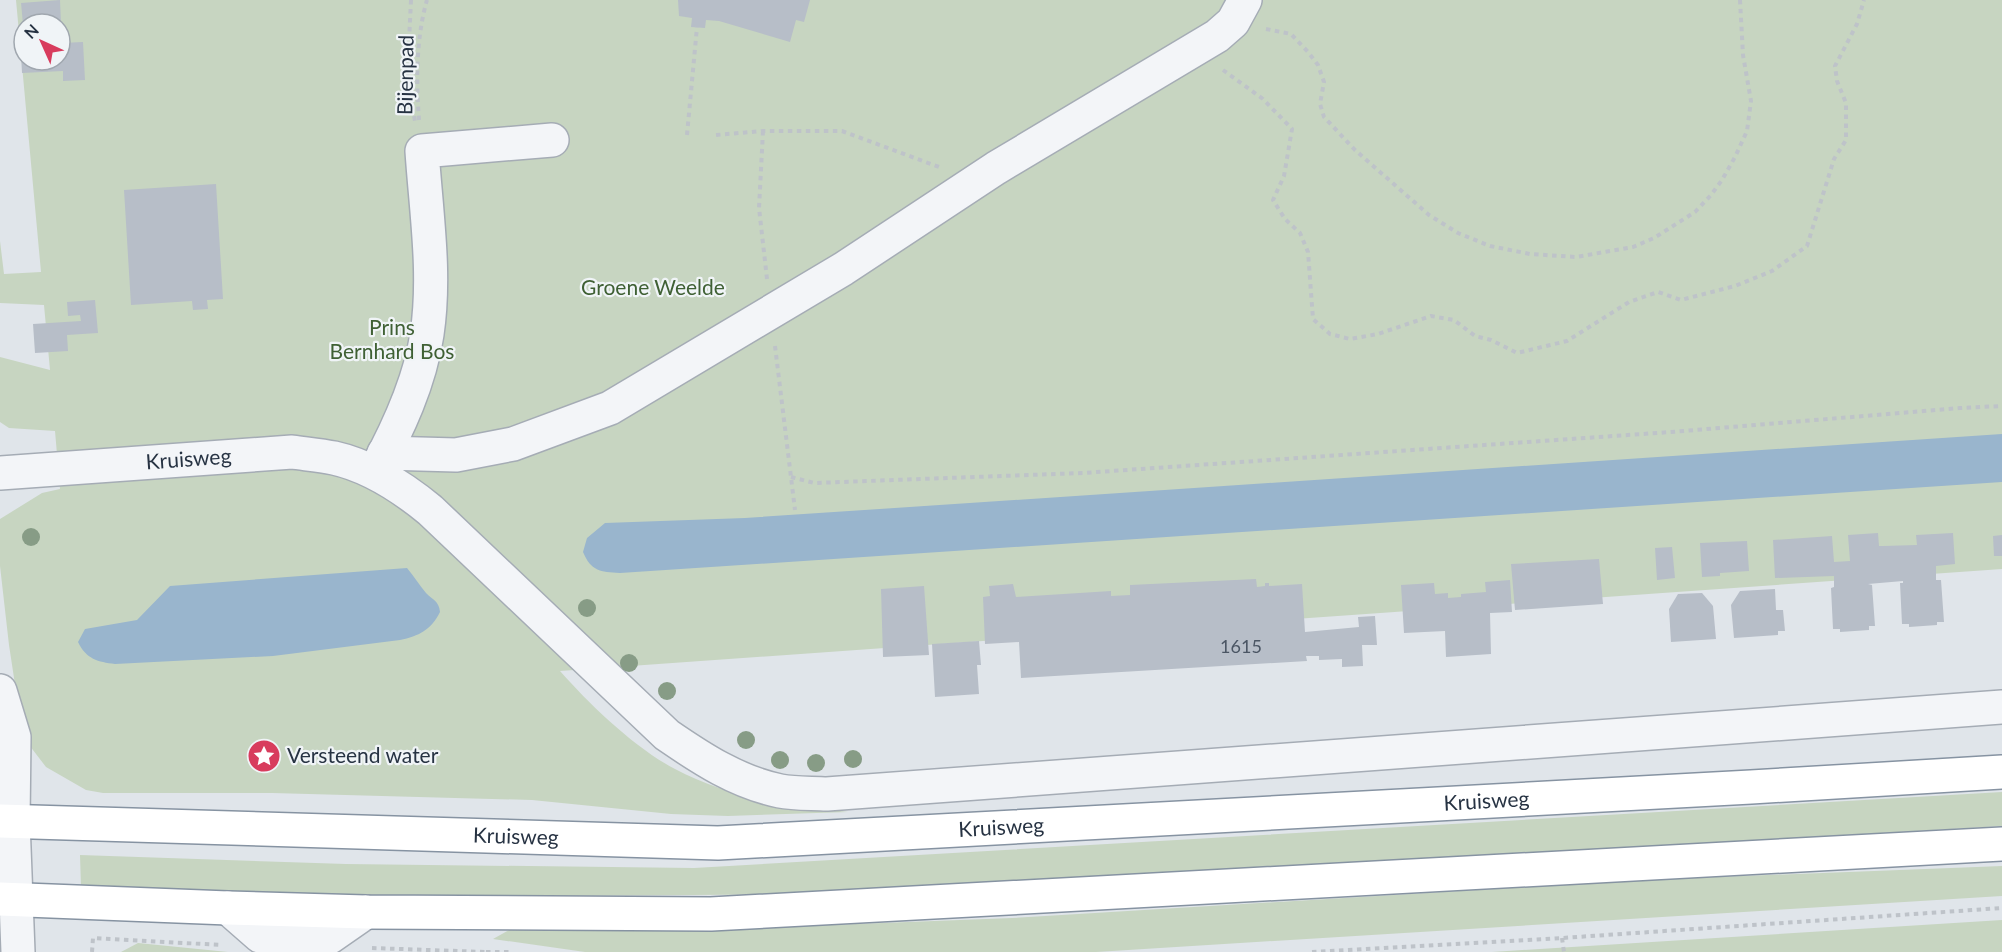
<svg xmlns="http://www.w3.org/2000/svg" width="2002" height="952" font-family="Lato,sans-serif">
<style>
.green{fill:#c7d5c1;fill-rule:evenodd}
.water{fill:#99b5cd}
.building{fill:#b7bec8}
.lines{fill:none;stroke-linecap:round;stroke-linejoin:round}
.minor-casing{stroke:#a5acb5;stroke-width:36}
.highway-casing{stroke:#8693a2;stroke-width:36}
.path{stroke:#bec3c9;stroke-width:4;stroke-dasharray:4.5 4.5;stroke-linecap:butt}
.minor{stroke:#f3f5f8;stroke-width:33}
.highway{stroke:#fff;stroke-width:33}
.tree{fill:#879c86}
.labels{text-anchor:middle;stroke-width:4.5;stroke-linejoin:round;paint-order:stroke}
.number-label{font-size:18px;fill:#4b5664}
.street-label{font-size:21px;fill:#273343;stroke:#f0f4f7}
.park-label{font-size:21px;fill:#3f6034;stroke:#f0f4f7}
.poi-label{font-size:21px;fill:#273343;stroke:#f0f4f7;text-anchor:start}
</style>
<rect width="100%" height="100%" fill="#e0e5ea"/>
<!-- green -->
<g class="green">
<path d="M16,0H2002V569L560,671C590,705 635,748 675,769C727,797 791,806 848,812L728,816L671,814L532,800L272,793H103L86,790L46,767L23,737L9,645L0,566V519L42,493L60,489L55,431L9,428L0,422V357L50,370L44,305L0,303V241L4,274L41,272ZM24,24H60V60H24Z"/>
<polygon points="2002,792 2002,826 822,894 425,897 81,887 80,855 346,864 694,868"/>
<polygon points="2002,866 2002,896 1096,952 585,952 493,939 518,925 804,926 1012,918 1640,880"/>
<polygon points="2002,920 2002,952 1492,952"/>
<polygon points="138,943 228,952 121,952"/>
</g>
<!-- water -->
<g class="water">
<path d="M2002,434V482L620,573C600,572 591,571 583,552L587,538L605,523L745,518Z"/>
<path d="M407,568C414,576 419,585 426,593C433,600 439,601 440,612C431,630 419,636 400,640L273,656L115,664C98,662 86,659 78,642L85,629L137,620L170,586Z"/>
</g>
<!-- building -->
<g class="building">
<polygon points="60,0 61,24 23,24 21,3"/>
<polygon points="678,0 810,0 804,22 796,20 790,42 719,21 706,20 705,28 691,27 692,18 679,16"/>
<polygon points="60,38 62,38 62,43 83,42 85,80 63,81 63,71 22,73 21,54 24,54 24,60 60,60"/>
<polygon points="216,184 223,299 207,300 208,309 193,310 192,301 131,305 124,190"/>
<polygon points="95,300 98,333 67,335 68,351 35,353 33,324 81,321 80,315 68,316 67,302"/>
<polygon points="1878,533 1879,546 1883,546 1917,545 1916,535 1953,533 1955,564 1936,566 1936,580 1941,580 1944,622 1937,622 1937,625 1909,627 1909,624 1902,624 1900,583 1903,583 1903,581 1868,584 1872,585 1875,626 1869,626 1869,630 1840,632 1840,629 1833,629 1831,588 1834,587 1834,576 1775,578 1773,540 1832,536 1834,562 1850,561 1848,535"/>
<polygon points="2002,535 2002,556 1994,556 1993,536"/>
<polygon points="1747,541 1749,571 1720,573 1720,576 1702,577 1700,543"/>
<polygon points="1672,547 1675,578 1657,580 1655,548"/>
<polygon points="1599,559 1603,604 1515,610 1511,564"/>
<polygon points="1256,579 1257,587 1265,586 1265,583 1269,583 1269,586 1302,584 1305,632 1359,627 1358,617 1375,616 1377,645 1362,645 1363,666 1342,667 1342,659 1319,660 1319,656 1306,656 1307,661 1021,678 1019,642 985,644 983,597 990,596 989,586 1013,584 1016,597 1111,591 1111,596 1130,595 1130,585"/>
<polygon points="1510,580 1512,612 1490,613 1491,654 1446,657 1445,631 1404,633 1401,585 1434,583 1435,594 1448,593 1448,598 1461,597 1461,594 1486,592 1485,582"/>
<polygon points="924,586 929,655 883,657 881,589"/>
<polygon points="1775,589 1776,610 1783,610 1785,631 1778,631 1778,635 1734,638 1731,605 1740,591"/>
<polygon points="1702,593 1713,606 1716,639 1671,642 1669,609 1678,594"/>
<polygon points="979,641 981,665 977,665 979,694 935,697 932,644"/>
</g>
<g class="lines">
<!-- minor casing -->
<g class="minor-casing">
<g id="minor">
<polyline points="384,453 456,455 513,444 610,408 843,269 996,168 1217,36 1233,22 1245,0"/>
<path d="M375,471C398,429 420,382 427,334C436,274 426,211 422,151L552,140"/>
<path id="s1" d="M0,473L292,452C306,454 320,455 334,458C370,466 402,487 430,510L667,735C702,759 737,782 780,791C795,794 812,793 827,794L2002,707"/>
<polyline points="0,691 14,737 13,822 18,952"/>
<polyline points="228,908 260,936 322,937 330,937 366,912"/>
</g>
</g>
<!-- highway casing -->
<g class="highway-casing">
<g id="highway">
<path id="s2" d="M0,821L718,843L1751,787L2002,772"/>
<polyline points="0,899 228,908 366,912 711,914 2002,844"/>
</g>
</g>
<!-- path -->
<g class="path">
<polyline points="411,0 407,83 415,121"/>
<polyline points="1266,29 1291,34 1308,52 1318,65 1324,82 1320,104 1324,117 1355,150 1429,215 1458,233 1490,246 1530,254 1576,257 1633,247 1654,238 1695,212 1711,195 1722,180 1735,157 1747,131 1751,101 1743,55 1740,0"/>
<polyline points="1223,70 1263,99 1292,129 1284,176 1273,200 1285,219 1300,233 1308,252 1313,319 1330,334 1350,339 1378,334 1431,316 1454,320 1475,336 1491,340 1517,353 1567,341 1629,302 1658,292 1681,300 1735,286 1772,271 1807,246 1834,159 1846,140 1846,103 1837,81 1835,66 1857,24 1864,0"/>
<path d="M419,120C416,81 416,38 427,0"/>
<polyline points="763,131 759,208 767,279"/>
<polyline points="687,135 697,27"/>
<polyline points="716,135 763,131 842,131 939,167"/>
<polyline points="775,346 795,510"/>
<polyline points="791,477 814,483 1083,473 1671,432 1960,408 2002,406"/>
<polyline points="1562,938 1564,952"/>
<polyline points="372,948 485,952"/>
<polyline points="92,952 93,938 221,945"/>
<polyline points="486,952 510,952"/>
<polyline points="1312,952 1562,938 2002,908"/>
</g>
<!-- minor -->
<use href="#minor" class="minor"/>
<!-- highway -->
<use href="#highway" class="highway"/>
</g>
<!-- trees -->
<g class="tree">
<circle cx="31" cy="537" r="9"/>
<circle cx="587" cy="608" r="9"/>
<circle cx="629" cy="663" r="9"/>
<circle cx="667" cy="691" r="9"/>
<circle cx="746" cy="740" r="9"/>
<circle cx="853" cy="759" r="9"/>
<circle cx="780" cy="760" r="9"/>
<circle cx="816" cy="763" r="9"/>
</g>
<!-- icons -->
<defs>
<g id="sight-disc" transform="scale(1.725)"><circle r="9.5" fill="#d83c5d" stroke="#f0f4f7"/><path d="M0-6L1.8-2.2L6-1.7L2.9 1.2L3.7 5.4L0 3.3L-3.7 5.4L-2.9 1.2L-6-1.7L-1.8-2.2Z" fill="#fff"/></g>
</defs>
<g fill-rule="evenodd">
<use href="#sight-disc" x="264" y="756"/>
</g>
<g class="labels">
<!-- number labels -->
<g class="number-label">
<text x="1241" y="653">1615</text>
</g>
<!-- street labels -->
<g class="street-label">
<text transform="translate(406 75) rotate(-89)" y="7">Bijenpad</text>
<text dy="7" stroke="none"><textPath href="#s1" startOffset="189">Kruisweg</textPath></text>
<text dy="7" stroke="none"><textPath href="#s2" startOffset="1488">Kruisweg</textPath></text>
<text dy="7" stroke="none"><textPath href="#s2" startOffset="1002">Kruisweg</textPath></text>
<text dy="7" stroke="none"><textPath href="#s2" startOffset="516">Kruisweg</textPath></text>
</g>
<!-- park labels -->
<g class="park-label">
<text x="653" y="295">Groene Weelde</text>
<text x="392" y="335">Prins<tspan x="392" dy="24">Bernhard Bos</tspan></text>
</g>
<!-- poi labels -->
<g class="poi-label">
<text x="287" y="763">Versteend water</text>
</g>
</g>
<!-- north arrow -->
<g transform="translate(42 42) rotate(315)"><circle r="28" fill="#f0f4f7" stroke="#a0a7af" stroke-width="1.5"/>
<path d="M0-4.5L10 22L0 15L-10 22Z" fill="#d83c5d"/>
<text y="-9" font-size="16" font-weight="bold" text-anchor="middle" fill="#273343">N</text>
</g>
</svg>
